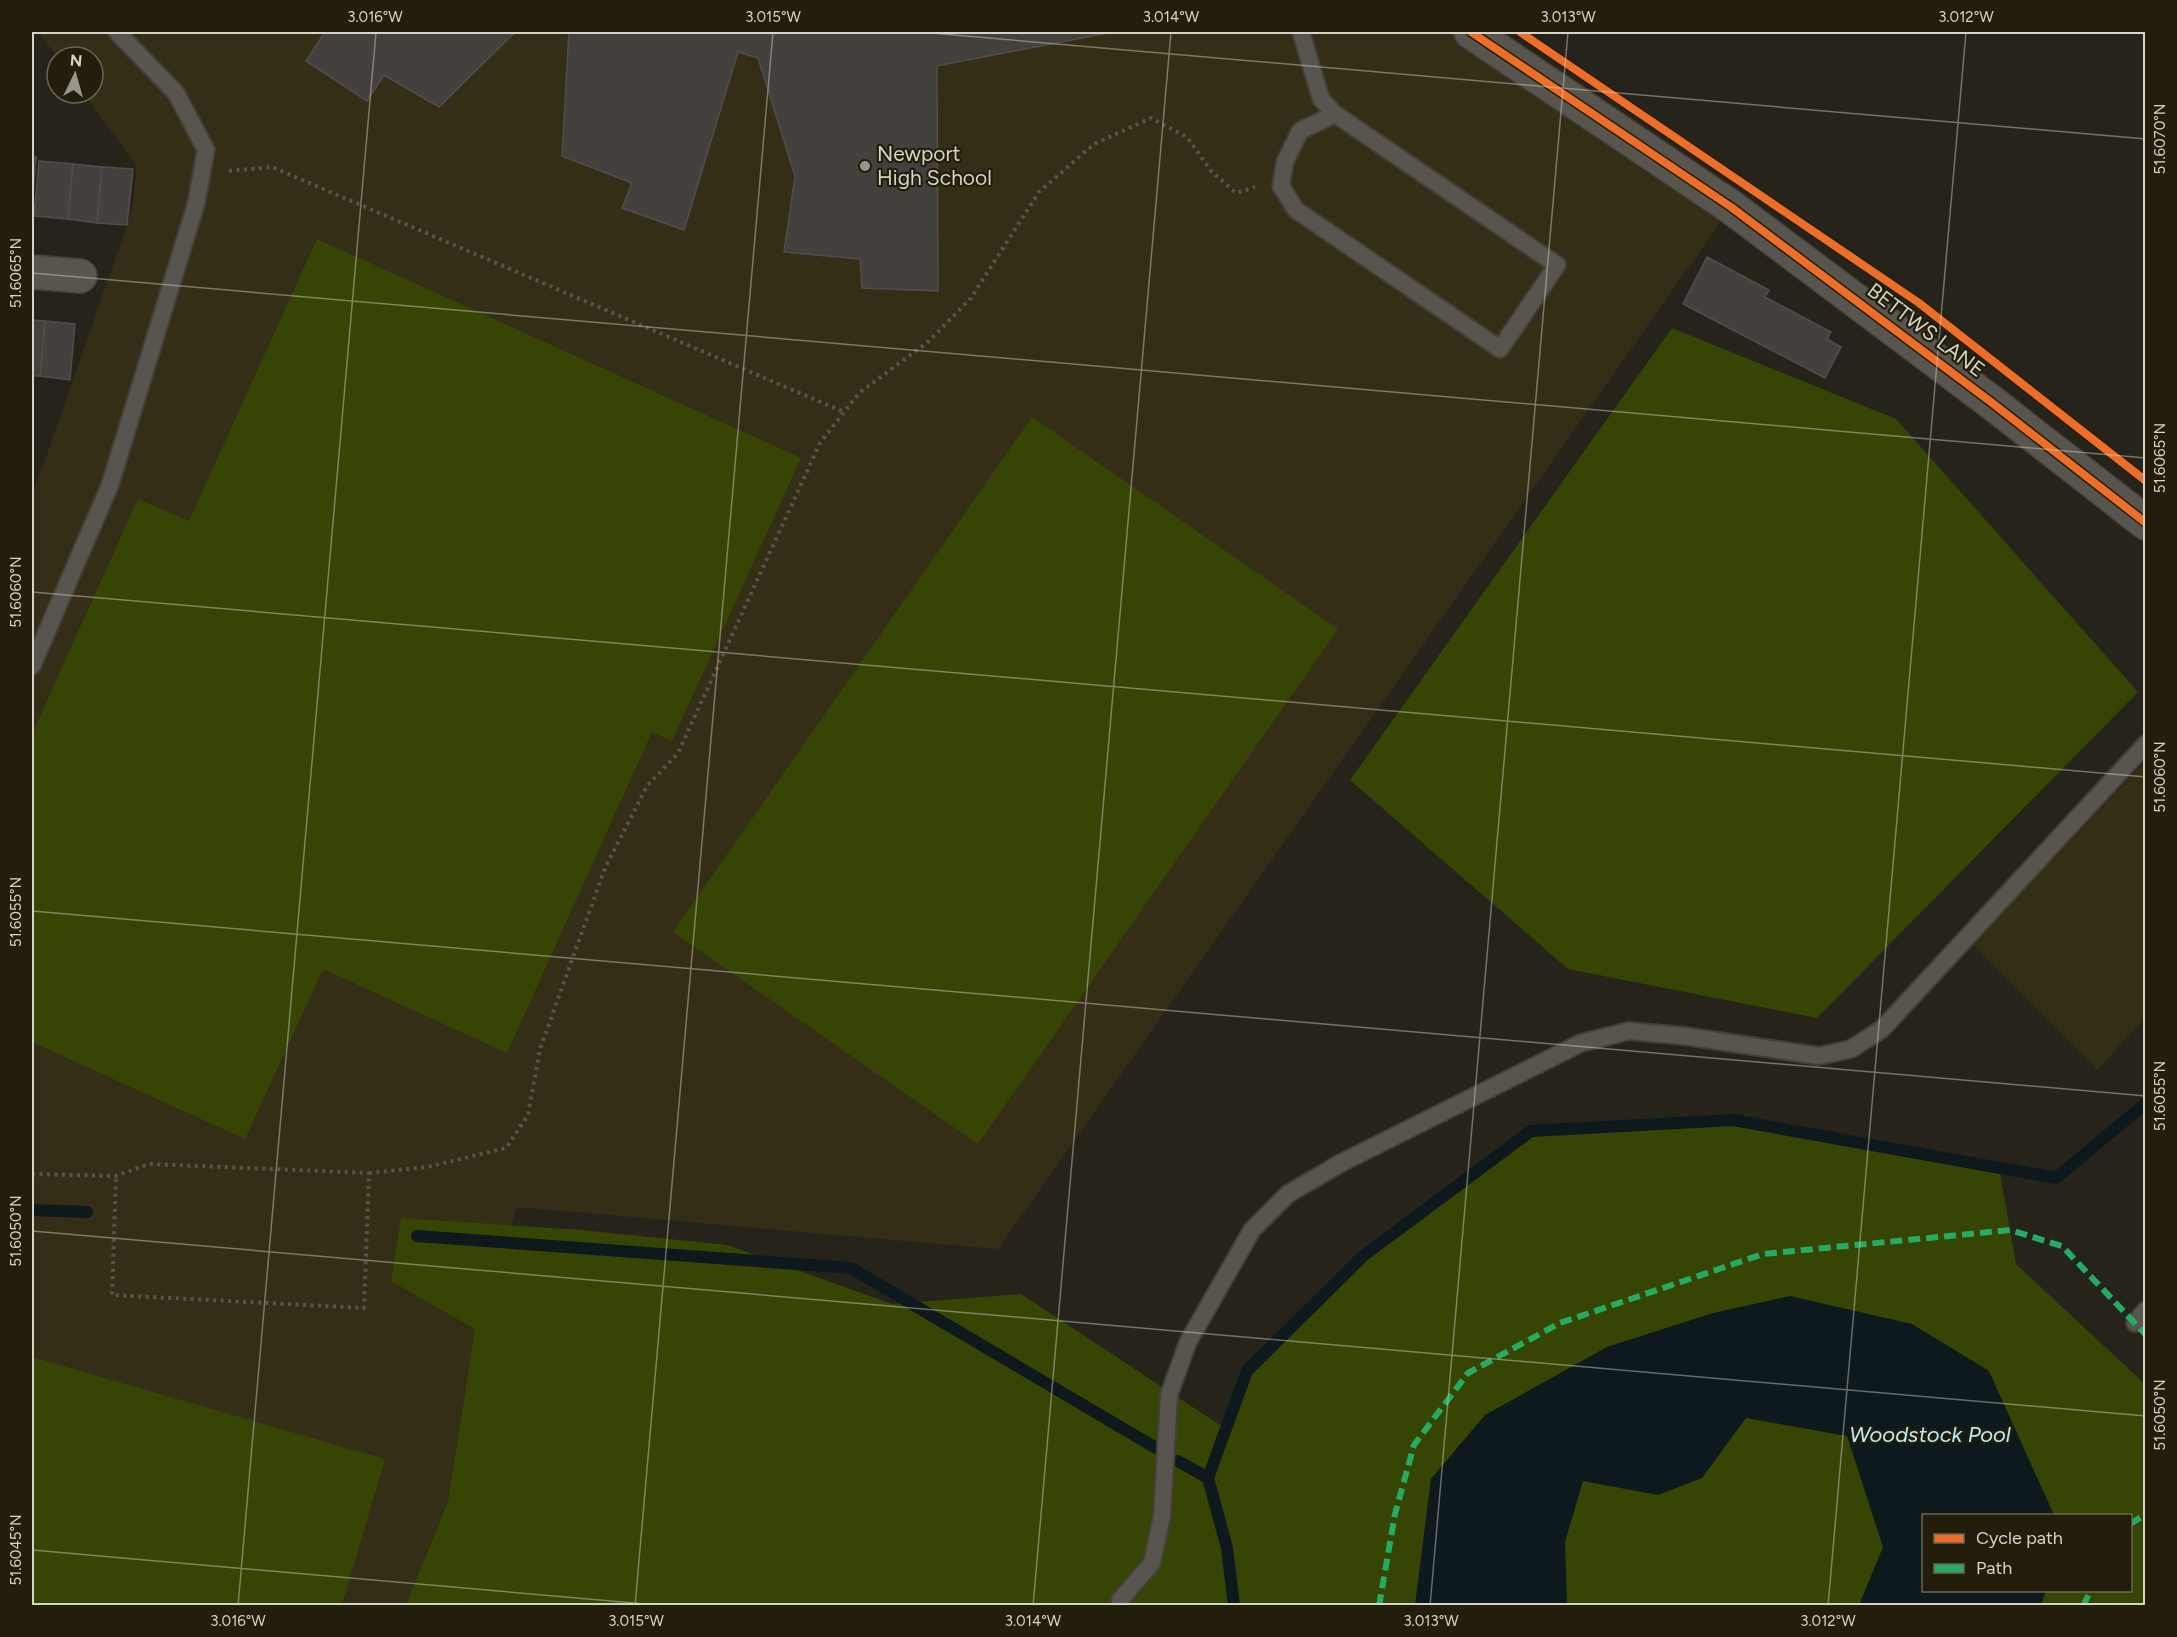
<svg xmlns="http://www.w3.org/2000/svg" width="2177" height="1637" font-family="Figtree,sans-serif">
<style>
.built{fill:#352e17}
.green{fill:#364504;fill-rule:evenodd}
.water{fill:#0d191c}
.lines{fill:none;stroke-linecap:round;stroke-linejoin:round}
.stream{stroke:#0d191c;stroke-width:12}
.building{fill:#44403e;stroke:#504d4b;stroke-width:1.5}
.service-casing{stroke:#434038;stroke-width:20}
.minor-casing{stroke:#434038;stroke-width:36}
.tertiary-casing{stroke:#434038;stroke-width:36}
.path{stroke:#56544d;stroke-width:4;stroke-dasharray:3 4.5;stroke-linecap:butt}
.service{stroke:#57554d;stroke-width:16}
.minor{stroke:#57554d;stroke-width:33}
.tertiary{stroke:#57554d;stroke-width:33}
.quiet{stroke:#26ab63;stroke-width:6;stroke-dasharray:12 6;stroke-linecap:butt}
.cycleway-casing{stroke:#221e0b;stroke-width:11}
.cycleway{stroke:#ee6e29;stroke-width:8}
.ticks{fill:none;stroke:#d6d3c7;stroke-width:1.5;stroke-opacity:0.45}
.poi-dot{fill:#98968a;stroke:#221e0b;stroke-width:2}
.labels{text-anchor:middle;stroke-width:4.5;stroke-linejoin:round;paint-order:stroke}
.poi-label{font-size:21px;fill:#d6d3c7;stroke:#221e0b;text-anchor:start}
.street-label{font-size:21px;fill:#d6d3c7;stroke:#221e0b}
.water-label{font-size:22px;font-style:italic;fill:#baecf8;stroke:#221e0b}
.neatline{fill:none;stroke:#d6d3c7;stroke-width:2}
.ticks-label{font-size:15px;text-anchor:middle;fill:#d6d3c7}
</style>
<rect width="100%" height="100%" fill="#26241a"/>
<!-- built -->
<g class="built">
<polygon points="38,32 1471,32 1731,207 998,1249 517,1207 475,1329 448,1501 406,1605 32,1606 32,493 43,466 132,211 137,166 83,93 93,93 93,57 57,57"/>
<polygon points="2145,762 2145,1018 2097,1070 1973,944"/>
</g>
<!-- green -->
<g class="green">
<polygon points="317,239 801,458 672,741 652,732 507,1053 323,969 245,1139 32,1042 32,734 138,499 189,521"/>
<polygon points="1672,328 1896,419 2138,692 1817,1018 1568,969 1350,780"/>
<polygon points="1032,417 1338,629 978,1144 673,932"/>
<path d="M1733,1120L1999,1168L2016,1264L2145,1384V1605H406L448,1501L475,1329L391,1281L401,1218L581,1230L727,1245L892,1304L1021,1294L1226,1429L1247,1371L1363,1256L1531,1131ZM1924,1516H2130V1590H1924Z"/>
<polygon points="32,1357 385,1459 342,1605 32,1605"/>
</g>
<!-- water -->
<polygon class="water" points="1790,1296 1912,1324 1989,1371 2054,1515 1924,1516 1924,1590 2046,1591 2041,1605 1859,1605 1883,1547 1847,1436 1746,1418 1702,1478 1658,1495 1583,1481 1565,1542 1567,1605 1415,1605 1431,1479 1485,1415 1607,1347 1713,1313"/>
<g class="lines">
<!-- stream -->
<g class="stream">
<polyline points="32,1210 87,1212"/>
<polyline points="417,1236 851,1268 1156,1448"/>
<polyline points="1178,1461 1208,1478 1227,1548 1234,1606"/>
<polyline points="1208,1478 1247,1371 1363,1256 1531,1131 1733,1120 2056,1178 2146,1103"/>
</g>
</g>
<!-- building -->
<g class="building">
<polygon points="325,32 515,32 439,107 384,75 367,101 306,61"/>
<polygon points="569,32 1113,32 937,66 938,291 862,288 860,259 784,252 795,176 758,58 738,52 684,230 622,208 632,183 562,156"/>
<polygon points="32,157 36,157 32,207"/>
<polygon points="39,161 73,164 68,219 34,216"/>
<polygon points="73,164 102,167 97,223 68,219"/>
<polygon points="102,167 133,169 127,225 97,223"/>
<polygon points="1707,257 1769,290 1765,297 1831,332 1827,339 1841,347 1825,378 1683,304"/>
<polygon points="32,320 45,321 40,376 32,376"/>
<polygon points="45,321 75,324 70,380 40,376"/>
</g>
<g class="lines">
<!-- service casing -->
<g class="service-casing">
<g id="service">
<polyline points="1301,32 1321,99 1335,114 1557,265 1500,349 1296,210 1281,186 1285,162 1300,131 1335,114"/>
<polyline points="32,666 110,485 196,204 206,150 176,93 117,32"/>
<polyline points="2135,1323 2146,1310"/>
<polyline points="1120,1600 1152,1563 1162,1516 1169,1395 1188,1342 1252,1230 1288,1194 1341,1163 1581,1043 1629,1031 1684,1036 1819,1056 1851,1049 1882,1029 2146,744"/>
</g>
</g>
<!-- minor casing -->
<g class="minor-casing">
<polyline id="minor" points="32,272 80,276"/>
</g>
<!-- tertiary casing -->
<g class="tertiary-casing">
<polyline id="tertiary" points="1471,32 1731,207 1991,402 2146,523"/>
</g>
<!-- path -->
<g class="path">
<polyline points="229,171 272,167 844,412"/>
<polyline points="369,1173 427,1167 506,1148 528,1115 540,1049 605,868 647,786 678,753 820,443 859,393 928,342 971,298 1039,192 1094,144 1151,118 1187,137 1211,171 1236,193 1255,187"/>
<polyline points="32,1174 116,1176 149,1164 369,1173 364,1308 112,1295 116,1176"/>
</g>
<!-- service -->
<use href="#service" class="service"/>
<!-- minor -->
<use href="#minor" class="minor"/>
<!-- tertiary -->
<use href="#tertiary" class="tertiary"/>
<!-- quiet -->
<g class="quiet">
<polyline points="2130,1524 2146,1514"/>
<polyline points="1379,1606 1395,1514 1414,1445 1468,1373 1560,1323 1763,1254 2010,1230 2062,1246 2146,1335"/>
<polyline points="2083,1606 2091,1590"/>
</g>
<!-- cycleway casing -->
<g class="cycleway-casing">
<g id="cycleway">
<polyline points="1471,32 1731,207 1991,402 2146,523"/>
<polyline points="1520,32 1919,303 2146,481"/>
</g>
</g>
<!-- cycleway -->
<use href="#cycleway" class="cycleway"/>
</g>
<!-- ticks -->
<path class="ticks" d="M920,32L2146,139M32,273L2146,458M32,592L2146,777M32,911L2146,1096M32,1231L2146,1416M32,1550L668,1606M238,1606L376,32M635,1606L773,32M1033,1606L1171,32M1430,1606L1568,32M1828,1606L1966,32"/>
<!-- markers -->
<circle class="poi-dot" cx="865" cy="166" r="6"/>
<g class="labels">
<!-- poi labels -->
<g class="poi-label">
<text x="877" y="161">Newport<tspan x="877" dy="24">High School</tspan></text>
</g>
<!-- street labels -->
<g class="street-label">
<text transform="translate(1926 330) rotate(37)" y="7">BETTWS LANE</text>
</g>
<!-- water labels -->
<g class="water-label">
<text x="1930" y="1442">Woodstock Pool</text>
</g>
</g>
<!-- border -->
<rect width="2177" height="1637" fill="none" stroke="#221e0b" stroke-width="66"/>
<!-- legend -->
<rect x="1922" y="1514" width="210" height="78" fill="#221e0b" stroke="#6a6656" stroke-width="1.5"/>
<rect x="1934" y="1534" width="30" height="9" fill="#ee6e29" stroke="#6a6656" stroke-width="1.5"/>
<text x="1976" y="1544" font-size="18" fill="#d6d3c7">Cycle path</text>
<rect x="1934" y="1564" width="30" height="9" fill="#26ab63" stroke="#6a6656" stroke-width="1.5"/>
<text x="1976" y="1574" font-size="18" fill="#d6d3c7">Path</text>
<!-- north arrow -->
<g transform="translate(75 75) rotate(5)"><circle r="28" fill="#221e0b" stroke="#6a6656" stroke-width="1.5"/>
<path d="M0-4.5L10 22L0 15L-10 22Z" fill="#98968a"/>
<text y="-9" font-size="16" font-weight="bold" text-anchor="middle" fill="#d6d3c7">N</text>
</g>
<rect x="33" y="33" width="2111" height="1571" class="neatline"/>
<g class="ticks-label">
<text x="375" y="22">3.016°W</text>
<text x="773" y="22">3.015°W</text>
<text x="1171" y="22">3.014°W</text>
<text x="1568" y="22">3.013°W</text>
<text x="1966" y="22">3.012°W</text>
<text transform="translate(2160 139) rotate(-90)" y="5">51.6070°N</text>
<text transform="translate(16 273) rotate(-90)" y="5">51.6065°N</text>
<text transform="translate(2160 458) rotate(-90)" y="5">51.6065°N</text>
<text transform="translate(16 592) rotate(-90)" y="5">51.6060°N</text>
<text transform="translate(2160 777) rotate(-90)" y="5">51.6060°N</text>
<text transform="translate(16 912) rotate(-90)" y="5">51.6055°N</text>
<text transform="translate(2160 1096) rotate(-90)" y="5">51.6055°N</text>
<text transform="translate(16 1231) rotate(-90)" y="5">51.6050°N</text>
<text transform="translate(2160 1415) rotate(-90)" y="5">51.6050°N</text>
<text transform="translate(16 1550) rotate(-90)" y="5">51.6045°N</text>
<text x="238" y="1626">3.016°W</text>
<text x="636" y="1626">3.015°W</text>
<text x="1033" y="1626">3.014°W</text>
<text x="1431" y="1626">3.013°W</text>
<text x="1828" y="1626">3.012°W</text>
</g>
</svg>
